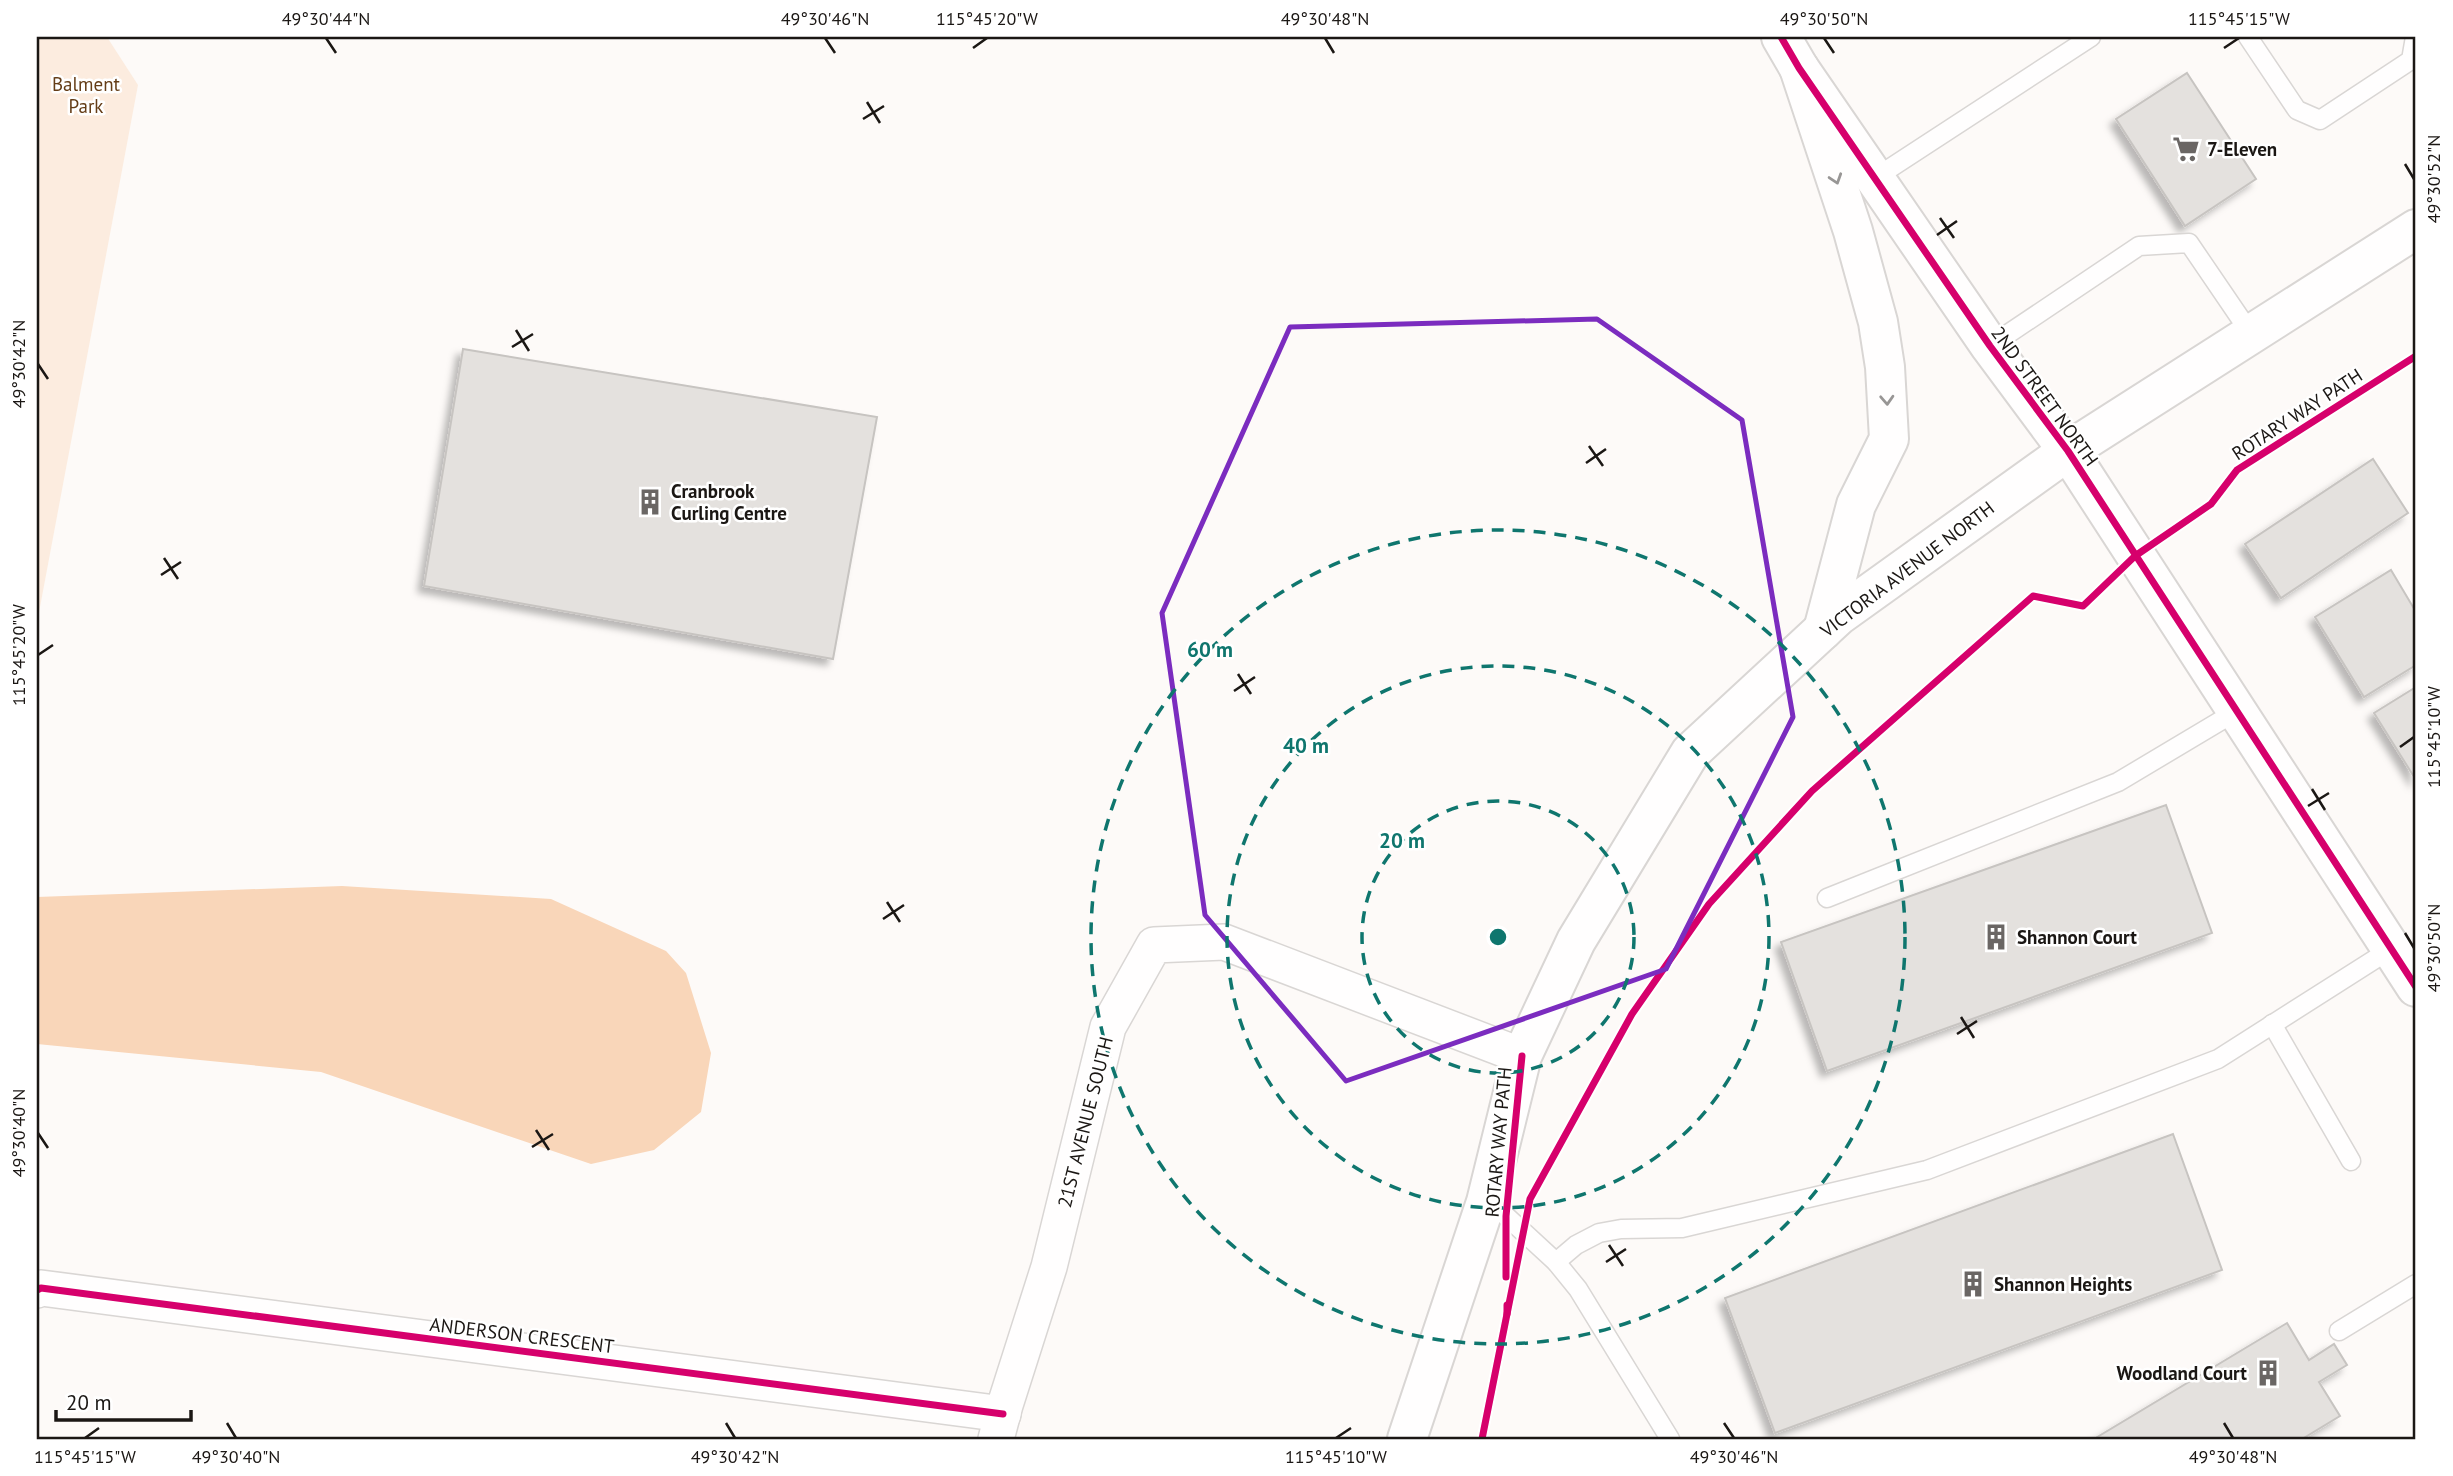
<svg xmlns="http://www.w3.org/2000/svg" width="2453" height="1476" font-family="'PT Sans',sans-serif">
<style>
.green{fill:#fcecdf}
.forest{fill:#f9d6b9}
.building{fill:#e4e1de;stroke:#c7c4c1;stroke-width:2;filter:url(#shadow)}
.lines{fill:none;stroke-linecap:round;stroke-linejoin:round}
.service-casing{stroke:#d9d6d4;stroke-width:21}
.minor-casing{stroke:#d9d6d4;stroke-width:38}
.tertiary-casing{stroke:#d9d6d4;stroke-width:42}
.secondary-casing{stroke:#d9d6d4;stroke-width:42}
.service{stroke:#fffefe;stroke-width:18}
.minor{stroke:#fffefe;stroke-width:35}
.tertiary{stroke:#fffefe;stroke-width:38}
.secondary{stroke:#fffefe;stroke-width:38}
.cycleway-casing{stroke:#fff;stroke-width:11}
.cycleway{stroke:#d6006c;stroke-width:7}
.oneway{stroke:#989695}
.marked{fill:none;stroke:#7b2cbf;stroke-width:5;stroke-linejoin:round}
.ticks{fill:none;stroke:#1b1714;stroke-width:2.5}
.ring{fill:none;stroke:#0f766e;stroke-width:3.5;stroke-dasharray:12 9}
.labels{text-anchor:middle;stroke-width:5;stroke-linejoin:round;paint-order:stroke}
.park-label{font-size:19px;fill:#643d17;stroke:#fff}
.poi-label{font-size:19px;font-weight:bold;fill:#1b1714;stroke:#fff;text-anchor:start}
.street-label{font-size:19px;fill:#1b1714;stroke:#fff}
.centre{fill:#0f766e;stroke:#fff;stroke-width:3.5}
.ring-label{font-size:21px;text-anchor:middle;font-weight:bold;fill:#0f766e;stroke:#fff;stroke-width:5;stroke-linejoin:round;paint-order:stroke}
.neatline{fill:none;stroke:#1b1714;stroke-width:2.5}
.ticks-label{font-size:18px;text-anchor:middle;fill:#1b1714}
</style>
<defs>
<filter id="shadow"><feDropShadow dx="-6" dy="6" stdDeviation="3.5" flood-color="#0004"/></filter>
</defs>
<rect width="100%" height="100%" fill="#fdfaf8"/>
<!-- green -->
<polygon class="green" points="37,37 107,37 138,85 37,623"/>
<!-- forest -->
<polygon class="forest" points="342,886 551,899 666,951 686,973 711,1053 701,1112 654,1150 591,1164 321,1072 37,1044 37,897"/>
<!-- building -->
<g class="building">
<polygon points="2187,73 2256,179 2185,226 2116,119"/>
<polygon points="463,349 877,417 833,659 424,586"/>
<polygon points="2373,459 2408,513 2281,598 2245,544"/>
<polygon points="2391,570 2416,612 2416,665 2364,697 2315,617"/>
<polygon points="2416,687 2416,780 2374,713"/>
<polygon points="2166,805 2212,933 1827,1071 1781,942"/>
<polygon points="2173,1134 2222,1270 1775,1433 1725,1298"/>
<polygon points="2287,1323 2309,1360 2334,1344 2347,1365 2319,1382 2340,1416 2302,1439 2094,1439"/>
</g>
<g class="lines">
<!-- service casing -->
<g class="service-casing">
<g id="service">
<polyline points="2248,37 2297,110 2320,120 2411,60 2415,37"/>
<polyline points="1875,178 2091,37"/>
<polyline points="1990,346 2139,246 2189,243 2251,334"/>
<polyline points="1827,898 2118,782 2237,711"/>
<polyline points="2272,1024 2351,1161"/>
<polyline points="1486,1202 1506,1216 1556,1262 1578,1289 1670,1439"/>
<polyline points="1556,1262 1576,1245 1599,1233 1621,1229 1682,1228 1927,1170 2218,1059 2391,949"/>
<polyline points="2339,1331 2416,1284"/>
</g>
</g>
<!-- minor casing -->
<g class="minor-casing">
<g id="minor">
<polyline points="37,1290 41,1288 1003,1414"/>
<polyline points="996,1439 1005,1405 1049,1267 1108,1027 1154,945 1224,942 1522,1056"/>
</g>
</g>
<!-- tertiary casing -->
<g class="tertiary-casing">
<polyline id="tertiary" points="1781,37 1799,68 1990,346 2068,451 2416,987"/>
</g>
<!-- secondary casing -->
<g class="secondary-casing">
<g id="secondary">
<polyline points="1799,68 1853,231 1878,322 1885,367 1889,439 1856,505 1823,630"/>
<polyline points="1407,1439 1486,1202 1522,1056 1576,941 1690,753 1838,616 2068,451 2416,229"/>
</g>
</g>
<!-- service -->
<use href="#service" class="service"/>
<!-- minor -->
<use href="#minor" class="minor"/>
<!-- tertiary -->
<use href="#tertiary" class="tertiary"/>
<!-- secondary -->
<use href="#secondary" class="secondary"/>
<!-- cycleway casing -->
<g class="cycleway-casing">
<g id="cycleway">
<polyline points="1781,37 1799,68 1990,346 2068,451 2416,987"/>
<polyline points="1506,1277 1506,1216 1522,1056"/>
<polyline points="37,1290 41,1288 1003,1414"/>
<polyline points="1507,1314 1530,1199 1632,1014 1709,904 1812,791 2033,596 2083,606 2135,556 2211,504 2237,470 2416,356"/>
<polyline points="1482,1439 1507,1314 1507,1305"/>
</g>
</g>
<!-- cycleway -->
<use href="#cycleway" class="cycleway"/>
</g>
<!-- one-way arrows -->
<defs><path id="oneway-chevron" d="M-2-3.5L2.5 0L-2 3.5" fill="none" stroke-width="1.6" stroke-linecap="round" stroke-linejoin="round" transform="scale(1.75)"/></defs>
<g class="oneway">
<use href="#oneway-chevron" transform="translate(1836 179) rotate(72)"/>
<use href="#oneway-chevron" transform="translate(1887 400) rotate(87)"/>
</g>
<!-- marked area -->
<path class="marked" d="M1597,319L1742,420L1793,717L1666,969L1346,1081L1205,915L1162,613L1290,327Z"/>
<!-- ticks -->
<path class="ticks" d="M326,38L336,53M825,38L835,53M1325,38L1334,53M1824,38L1834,53M973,48L987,38M2224,48L2239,38M867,102L880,123M863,119L884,106M2405,164L2414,179M1940,218L1954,238M1937,235L1957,221M516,330L529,351M512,347L533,334M38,364L48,379M1589,446L1603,466M1586,463L1606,449M164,558L178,579M161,575L181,562M38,655L53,645M1238,674L1251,694M1234,691L1255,677M2400,747L2414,737M2312,789L2325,810M2308,806L2329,793M887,902L900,922M883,919L904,905M2405,933L2414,948M1961,1017L1974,1038M1957,1034L1977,1021M536,1130L549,1150M38,1133L48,1148M532,1147L553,1134M1609,1245L1623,1266M1606,1262L1626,1249M227,1423L236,1438M726,1423L735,1438M1724,1423L1734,1438M2224,1423L2233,1438M85,1438L99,1428M1336,1438L1351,1428"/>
<!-- distance rings -->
<g class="ring">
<circle cx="1498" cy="937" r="136"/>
<circle cx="1498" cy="937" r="271"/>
<circle cx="1498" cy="937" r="407"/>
</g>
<!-- icons -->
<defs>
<g id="supermarket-bare" transform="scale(2.1)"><path d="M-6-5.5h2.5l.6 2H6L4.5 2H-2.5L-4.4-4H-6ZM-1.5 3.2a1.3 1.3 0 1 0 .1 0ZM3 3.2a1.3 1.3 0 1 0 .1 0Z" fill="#6a6664" stroke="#fff" stroke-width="2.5" paint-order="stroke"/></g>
<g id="building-bare" transform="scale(2.1)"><path d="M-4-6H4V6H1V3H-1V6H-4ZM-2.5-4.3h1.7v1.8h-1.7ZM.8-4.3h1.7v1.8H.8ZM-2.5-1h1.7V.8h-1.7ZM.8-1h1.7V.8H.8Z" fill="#6a6664" stroke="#fff" stroke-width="2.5" paint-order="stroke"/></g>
</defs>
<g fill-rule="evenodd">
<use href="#supermarket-bare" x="2186" y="149"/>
<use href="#building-bare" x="650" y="502"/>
<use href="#building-bare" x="1996" y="937"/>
<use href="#building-bare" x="1973" y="1284"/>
<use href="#building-bare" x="2268" y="1373"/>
</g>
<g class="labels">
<!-- park labels -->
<g class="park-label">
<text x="86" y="91">Balment<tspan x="86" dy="22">Park</tspan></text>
</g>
<!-- poi labels -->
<g class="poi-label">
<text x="2207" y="156">7-Eleven</text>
<text x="671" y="498">Cranbrook<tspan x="671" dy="22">Curling Centre</tspan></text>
<text x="2017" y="944">Shannon Court</text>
<text x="1994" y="1291">Shannon Heights</text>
<text x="2247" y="1380" text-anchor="end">Woodland Court</text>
</g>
<!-- street labels -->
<g class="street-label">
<text transform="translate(2045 396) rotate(54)" y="7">2ND STREET NORTH</text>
<text transform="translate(2297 414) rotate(-33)" y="7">ROTARY WAY PATH</text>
<text transform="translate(1907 569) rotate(-37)" y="7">VICTORIA AVENUE NORTH</text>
<text transform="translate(1085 1122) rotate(-76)" y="7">21ST AVENUE SOUTH</text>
<text transform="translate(1498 1142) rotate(-85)" y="7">ROTARY WAY PATH</text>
<text transform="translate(522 1335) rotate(7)" y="7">ANDERSON CRESCENT</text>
</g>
</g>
<circle cx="1498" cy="937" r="10" class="centre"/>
<g class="ring-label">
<text x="1210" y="657">60 m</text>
<text x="1306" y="753">40 m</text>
<text x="1402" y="848">20 m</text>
</g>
<!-- border -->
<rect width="2453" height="1476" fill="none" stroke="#ffffff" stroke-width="77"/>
<!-- scale -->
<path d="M56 1410v10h135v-10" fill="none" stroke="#1b1714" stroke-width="3.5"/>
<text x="66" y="1410" font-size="21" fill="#1b1714" stroke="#ffffff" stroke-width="5" paint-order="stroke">20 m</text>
<rect x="38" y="38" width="2376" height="1400" class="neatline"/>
<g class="ticks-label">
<text x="326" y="25">49°30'44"N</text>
<text x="825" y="25">49°30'46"N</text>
<text x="987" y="25">115°45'20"W</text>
<text x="1325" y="25">49°30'48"N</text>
<text x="1824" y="25">49°30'50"N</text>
<text x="2239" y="25">115°45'15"W</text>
<text transform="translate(2434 179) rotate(-90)" y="6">49°30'52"N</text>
<text transform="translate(19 364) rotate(-90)" y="6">49°30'42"N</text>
<text transform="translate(19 655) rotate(-90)" y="6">115°45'20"W</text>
<text transform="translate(2434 737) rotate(-90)" y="6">115°45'10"W</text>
<text transform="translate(2434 948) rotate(-90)" y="6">49°30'50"N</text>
<text transform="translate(19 1133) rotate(-90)" y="6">49°30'40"N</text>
<text x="85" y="1463">115°45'15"W</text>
<text x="236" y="1463">49°30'40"N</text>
<text x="735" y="1463">49°30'42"N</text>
<text x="1336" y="1463">115°45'10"W</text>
<text x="1734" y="1463">49°30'46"N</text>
<text x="2233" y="1463">49°30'48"N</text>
</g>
</svg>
